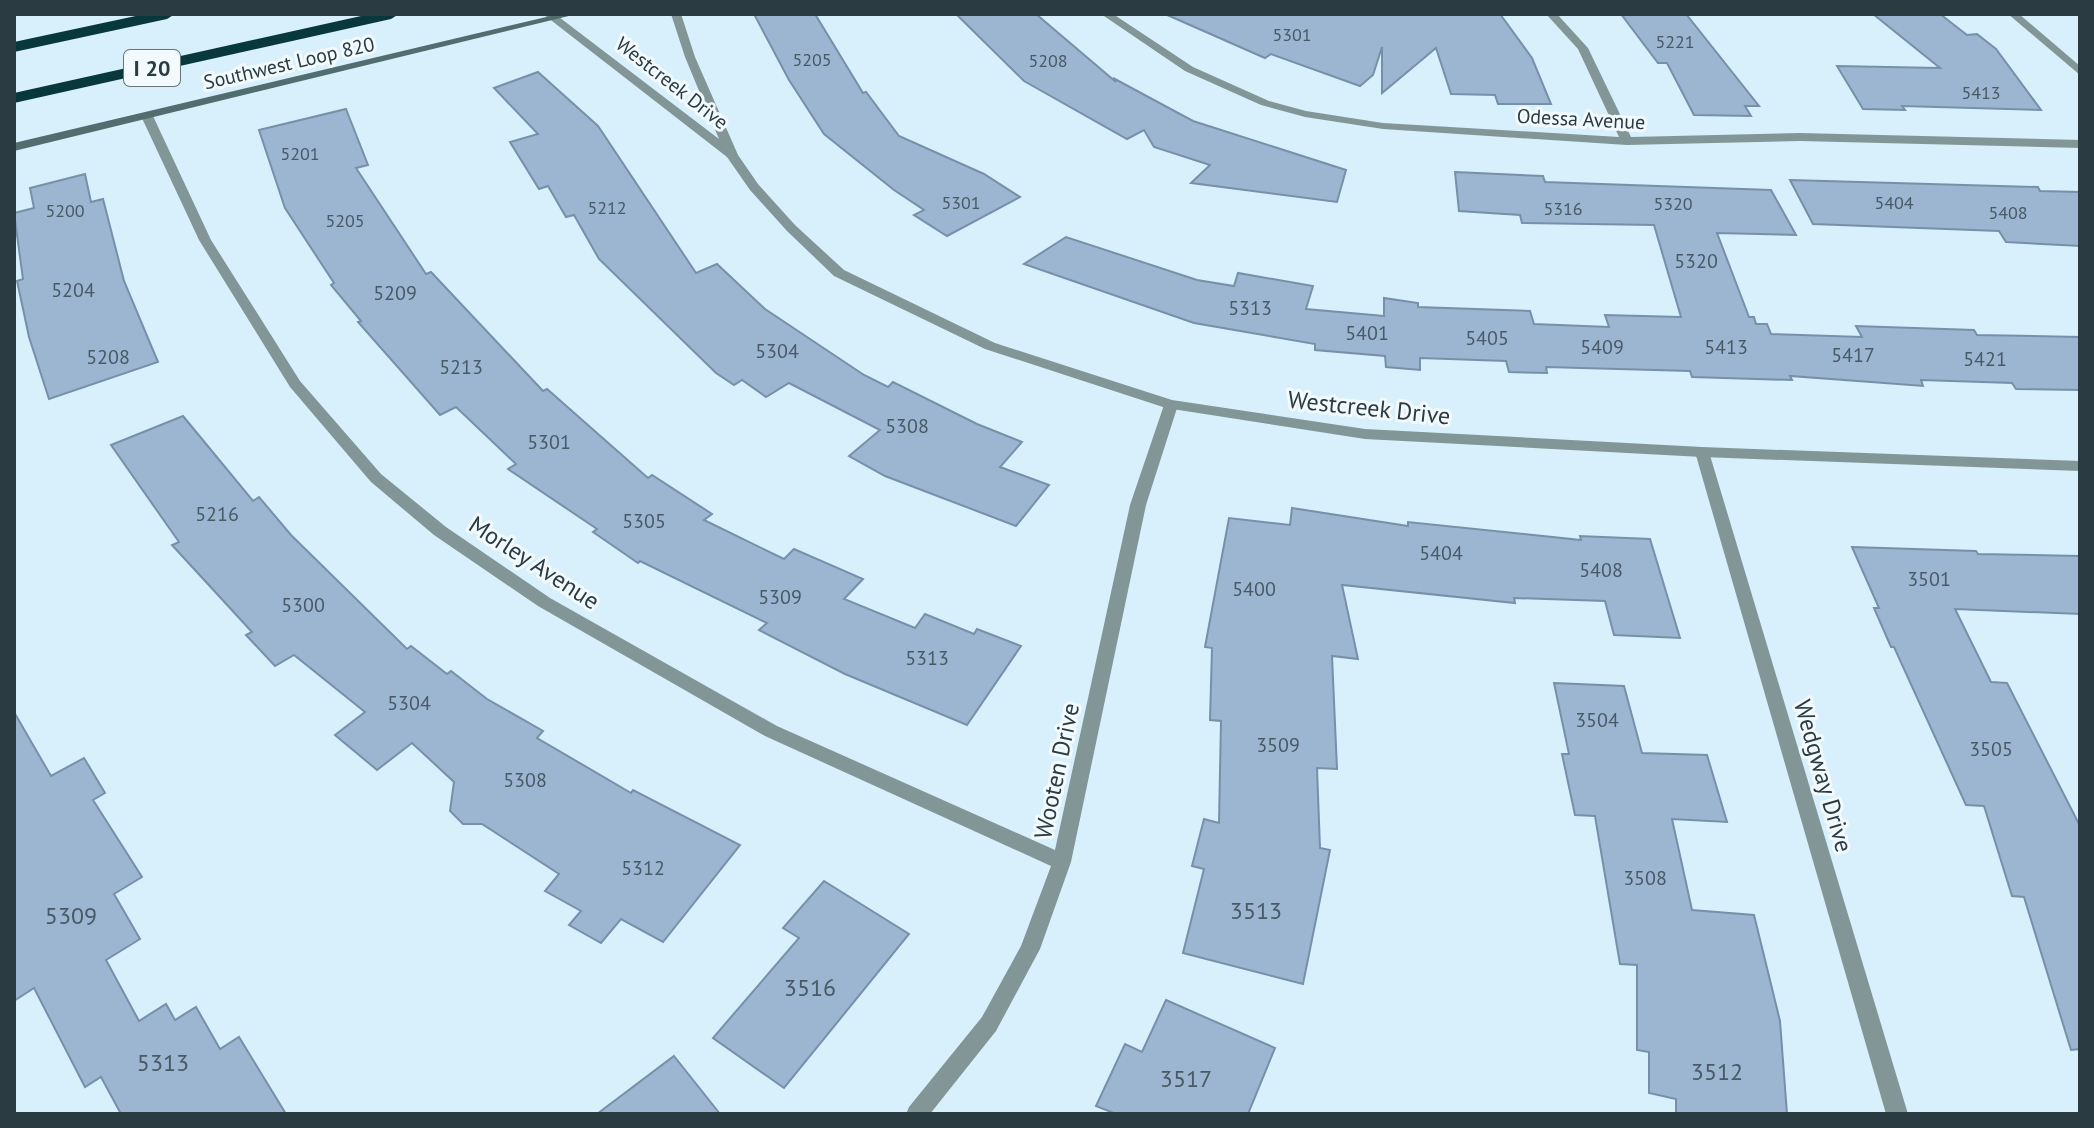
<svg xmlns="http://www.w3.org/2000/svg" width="2094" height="1128" font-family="'PT Sans',sans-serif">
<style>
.building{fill:#9cb5d0;stroke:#7790aa;stroke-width:2}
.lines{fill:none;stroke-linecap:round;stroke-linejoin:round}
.minor{fill:#839697;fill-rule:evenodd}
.tertiary{fill:#839697;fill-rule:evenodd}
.secondary{fill:#516d6f;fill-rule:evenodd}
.motorway{fill:#09383b;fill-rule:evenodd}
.labels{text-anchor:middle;stroke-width:6;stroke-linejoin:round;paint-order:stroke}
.far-number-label{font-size:18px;fill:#475a66}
.far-street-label{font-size:20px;fill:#2b3b42;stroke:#f2fafe}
.number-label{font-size:20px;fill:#475a66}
.shield{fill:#f2fafe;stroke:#67747a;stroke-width:2}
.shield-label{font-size:22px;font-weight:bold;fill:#2b3b42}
.street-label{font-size:24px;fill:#2b3b42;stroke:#f2fafe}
.near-number-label{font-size:24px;fill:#475a66}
</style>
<rect width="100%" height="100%" fill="#d8f0fb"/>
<!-- building -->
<g class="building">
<polygon points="754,14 815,14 863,93 866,92 899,136 984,174 1020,197 947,236 914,215 924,210 894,190 824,134 789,80"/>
<polygon points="956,14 1036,14 1116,82 1113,78 1193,121 1346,170 1337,202 1191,183 1210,165 1154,147 1144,130 1127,139 1024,81"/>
<polygon points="1165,14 1500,14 1532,58 1551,104 1498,104 1495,95 1451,94 1436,48 1382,93 1382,47 1373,75 1360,86 1271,54 1265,58"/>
<polygon points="1621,14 1686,14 1759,106 1745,106 1751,116 1694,115 1667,63 1658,63"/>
<polygon points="1873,14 1940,14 1967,35 1977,34 1996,49 2041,110 1902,106 1905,110 1863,109 1837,66 1940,68"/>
<polygon points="538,72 598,126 696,273 717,264 765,309 864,375 888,387 893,382 977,424 1022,442 1000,467 1049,485 1016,526 885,476 849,456 880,430 789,383 766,397 742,380 734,385 716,373 599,259 574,215 566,217 548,186 539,189 510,142 538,134 494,88"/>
<polygon points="346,109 368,165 356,168 426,274 431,272 543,391 547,389 648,478 652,475 712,514 704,520 784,559 794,549 863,579 844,599 915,628 925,614 974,634 977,629 1021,646 967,725 845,674 759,630 767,623 640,561 638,563 593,532 597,529 508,469 516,464 456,407 440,415 358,322 361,321 331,285 334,283 285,208 259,130"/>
<polygon points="1455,172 1543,176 1545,182 1771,190 1796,235 1717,233 1749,317 1754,317 1756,324 1767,324 1771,334 1862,337 1856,326 1974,330 1977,335 2080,337 2080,390 2016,389 2012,383 1921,380 1923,386 1790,376 1792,380 1692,377 1690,371 1546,367 1547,373 1509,372 1506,361 1420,358 1420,370 1386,367 1385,356 1315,350 1315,344 1194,323 1024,264 1066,237 1197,280 1234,286 1238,273 1313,286 1306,309 1384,316 1384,298 1418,303 1418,307 1530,311 1534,324 1609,327 1605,315 1681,317 1654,225 1522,223 1520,215 1459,211"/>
<polygon points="85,174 91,202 103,199 124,281 158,362 49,399 29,337 17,281 23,279 14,213 34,208 30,188"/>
<polygon points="1790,180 2038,187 2040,191 2080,192 2080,246 2006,242 1999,231 1813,224"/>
<polygon points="183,416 253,501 259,497 291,535 407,649 411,646 447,674 451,671 487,699 543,731 537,738 631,793 633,790 740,845 663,942 621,919 601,943 569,925 581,911 545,891 559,874 482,824 463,824 450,811 454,782 412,743 377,770 335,735 365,712 294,655 275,666 246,635 252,632 172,545 179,542 111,445"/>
<polygon points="1292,508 1408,526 1408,522 1581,540 1580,536 1650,539 1680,638 1614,635 1605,601 1514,598 1515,603 1342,585 1358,659 1332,656 1337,769 1317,768 1320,848 1330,850 1303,984 1183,953 1204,869 1192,866 1204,819 1219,823 1221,721 1210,720 1212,648 1205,647 1229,518 1290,525"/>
<polygon points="1852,547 1976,551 1978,554 2080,556 2080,614 1955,609 1991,682 2007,683 2080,826 2080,1049 2071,1050 2024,897 2012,896 1984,806 1966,805 1894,647 1891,647 1874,608 1879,608"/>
<polygon points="1554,683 1624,686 1642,753 1707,755 1727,822 1672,819 1692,910 1754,915 1780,1021 1787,1114 1676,1114 1676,1099 1649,1093 1649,1052 1637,1050 1637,965 1620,964 1595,816 1575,815 1562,754 1569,754"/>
<polygon points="14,712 51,776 84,758 105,793 93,800 142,877 114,894 140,939 106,960 139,1021 166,1004 175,1020 196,1007 220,1049 239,1037 286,1114 121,1114 101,1077 85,1087 34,988 14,1001"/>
<polygon points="824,881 909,934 784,1088 713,1038 799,938 783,928"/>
<polygon points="1166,1000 1275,1048 1248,1114 1116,1114 1096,1106 1125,1044 1142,1052"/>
<polygon points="674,1056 720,1114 597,1114"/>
</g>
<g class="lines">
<!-- minor -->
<g class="minor">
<polygon points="1101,14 1113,14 1193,67 1269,101 1306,111 1383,123 1619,137 1578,49 1546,14 1557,14 1588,48 1631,137 1800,133 2080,140 2080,148 1800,141 1627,145 1383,129 1305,117 1261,105 1185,71"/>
<polygon points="2008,14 2019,14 2080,66 2080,75"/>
<polygon points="147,113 153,116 211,240 300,381 381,474 446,527 550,598 777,726 1055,850 1130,505 1164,405 1166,402 1176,402 1178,405 1146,505 1071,862 1040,949 996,1031 930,1114 906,1114 909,1107 982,1017 1021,946 1051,866 765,736 538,606 434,535 371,482 290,387 199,240 141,116"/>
<polygon points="1702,447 1709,452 1908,1114 1886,1114 1695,452"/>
</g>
<!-- tertiary -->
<polygon class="tertiary" points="543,14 555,14 719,139 685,57 671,14 681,14 695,57 738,155 758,184 795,225 844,270 995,343 1172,400 1365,429 1702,447 2080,461 2080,471 1702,457 1365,439 1166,408 985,349 834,276 787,231 750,190 727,157"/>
<!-- secondary -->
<polygon class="secondary" points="559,14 577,14 14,151 14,143"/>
<!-- motorway -->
<g class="motorway">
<polygon points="145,14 175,14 167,19 14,52 14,42"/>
<polygon points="370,14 399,14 391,19 14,103 14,93"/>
</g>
</g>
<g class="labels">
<!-- far-number labels -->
<g class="far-number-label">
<text x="1292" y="41">5301</text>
<text x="1675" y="48">5221</text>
<text x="812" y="66">5205</text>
<text x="1048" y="67">5208</text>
<text x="1981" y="99">5413</text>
<text x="300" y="160">5201</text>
<text x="961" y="209">5301</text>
<text x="1894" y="209">5404</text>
<text x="1673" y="210">5320</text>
<text x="607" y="214">5212</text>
<text x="1563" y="215">5316</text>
<text x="65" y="217">5200</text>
<text x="2008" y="219">5408</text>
<text x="345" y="227">5205</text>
</g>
<!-- far-street labels -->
<g class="far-street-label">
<text transform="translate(289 63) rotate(-13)" y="7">Southwest Loop 820</text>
<text transform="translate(672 83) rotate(38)" y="7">Westcreek Drive</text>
<text transform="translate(1581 119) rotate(3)" y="7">Odessa Avenue</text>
</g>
<!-- number labels -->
<g class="number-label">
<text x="1696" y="268">5320</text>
<text x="73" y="297">5204</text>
<text x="395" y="300">5209</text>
<text x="1250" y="315">5313</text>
<text x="1367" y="340">5401</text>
<text x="1487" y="345">5405</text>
<text x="1602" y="354">5409</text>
<text x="1726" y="354">5413</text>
<text x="777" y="358">5304</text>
<text x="1853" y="362">5417</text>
<text x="108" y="364">5208</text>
<text x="1985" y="366">5421</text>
<text x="461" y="374">5213</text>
<text x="907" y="433">5308</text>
<text x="549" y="449">5301</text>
<text x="217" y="521">5216</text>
<text x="644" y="528">5305</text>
<text x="1441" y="560">5404</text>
<text x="1601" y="577">5408</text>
<text x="1929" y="586">3501</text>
<text x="1254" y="596">5400</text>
<text x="780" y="604">5309</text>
<text x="303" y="612">5300</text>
<text x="927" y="665">5313</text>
<text x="409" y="710">5304</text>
<text x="1597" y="727">3504</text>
<text x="1278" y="752">3509</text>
<text x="1991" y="756">3505</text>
<text x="525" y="787">5308</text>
<text x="643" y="875">5312</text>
<text x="1645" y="885">3508</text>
</g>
<!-- shield labels -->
<rect class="shield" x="124" y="50" width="56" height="36" rx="6"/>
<g class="shield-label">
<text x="152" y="76">I 20</text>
</g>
<!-- street labels -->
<g class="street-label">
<text transform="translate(1369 408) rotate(6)" y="8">Westcreek Drive</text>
<text transform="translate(534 563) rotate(33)" y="8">Morley Avenue</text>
<text transform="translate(1057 771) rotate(-78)" y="8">Wooten Drive</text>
<text transform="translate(1823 776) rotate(74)" y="8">Wedgway Drive</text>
</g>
<!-- near-number labels -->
<g class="near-number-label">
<text x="1256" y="919">3513</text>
<text x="71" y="924">5309</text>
<text x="810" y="996">3516</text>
<text x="163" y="1071">5313</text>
<text x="1717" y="1080">3512</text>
<text x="1186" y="1087">3517</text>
</g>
</g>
<!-- border -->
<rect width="2094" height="1128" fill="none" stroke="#2b3b42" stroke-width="32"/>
</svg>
